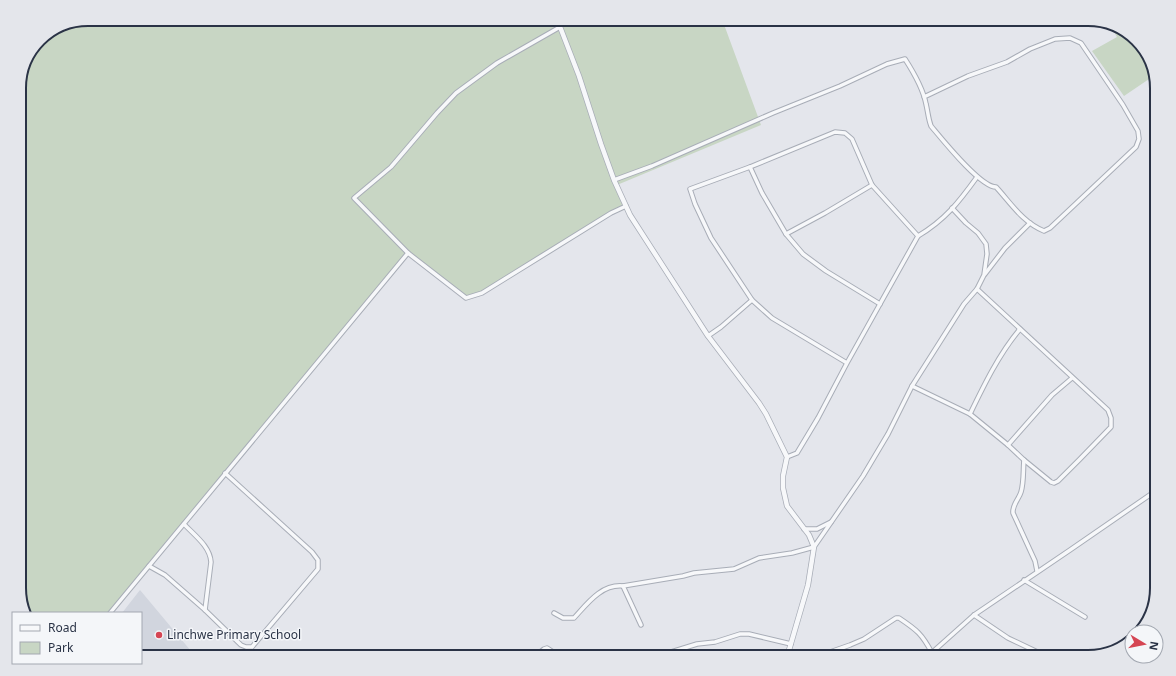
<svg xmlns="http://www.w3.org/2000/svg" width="1176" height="676" font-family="'Noto Sans',sans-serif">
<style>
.built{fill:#d1d5de}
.green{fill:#c8d6c4}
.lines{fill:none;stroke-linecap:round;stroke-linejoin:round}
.minor-casing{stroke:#a8adb7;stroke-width:5.5}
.tertiary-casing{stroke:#a8adb7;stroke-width:6}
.minor{stroke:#f7f8fa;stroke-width:3.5}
.tertiary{stroke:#f7f8fa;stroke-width:4.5}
.poi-dot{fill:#d54553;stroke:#f4f6f9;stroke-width:1.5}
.labels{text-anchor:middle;stroke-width:3;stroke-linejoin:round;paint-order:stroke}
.poi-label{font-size:12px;fill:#2a3346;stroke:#f4f6f9;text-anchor:start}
.rim{fill:none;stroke:#2a3346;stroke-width:2}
</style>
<rect width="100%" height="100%" fill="#e4e6ec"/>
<!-- built -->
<polygon class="built" points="140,590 196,657 141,657 141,613 122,613"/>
<!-- green -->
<g class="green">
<polygon points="88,19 722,19 761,125 617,185 626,206 610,213 482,293 466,298 408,253 110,613 26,613 19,592 19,84 39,39 62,24"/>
<polygon points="1110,25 1122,28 1148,54 1156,81 1152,77 1124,96 1092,51 1117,37"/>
</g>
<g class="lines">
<!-- minor casing -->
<g class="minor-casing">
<g id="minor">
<polyline points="560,27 497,63 456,93 437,113 391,167 354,198 408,253 466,298 482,293 611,213 626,206"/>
<polyline points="750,167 762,193 786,234 803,254 826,271 880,304"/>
<path d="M614,180L652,166L773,113L840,86L887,64L905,59C914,73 923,88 926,104C928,112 928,118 931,126C942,139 980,187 996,187C1010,202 1023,223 1044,231L1050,228L1136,147L1139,139L1138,131L1123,105L1081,43L1070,38L1055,39L1030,49L1007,62L968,76L924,97"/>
<polyline points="786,234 825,213 872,185"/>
<path d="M918,236C945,220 959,202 977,177"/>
<polyline points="985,274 1005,248 1030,223"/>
<polyline points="708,336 721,327 752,300"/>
<polyline points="912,386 970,414 1008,445 1024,460 1051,482 1054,483 1058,481 1080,459 1111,427 1111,418 1108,410 977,289"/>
<path d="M970,414C984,385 999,354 1020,329"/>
<polyline points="1008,445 1052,395 1072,378"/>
<polyline points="787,457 797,453 818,418 847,363 918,236 872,185 852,139 845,133 835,132 750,167 690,189 695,204 711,238 752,300 772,318 847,363"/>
<path d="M1024,460C1023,470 1024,482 1021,492C1019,499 1012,505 1013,513L1035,561L1037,571"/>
<path d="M184,524C194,535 210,546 211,562L205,610L241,645L246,647H252L318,569V560L312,552L225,473"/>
<polyline points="804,529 817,529 831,522"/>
<polyline points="149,566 165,575 205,610"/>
<polyline points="1024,580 1085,617"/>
<polyline points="623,586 641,625"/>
<polyline points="110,613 408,253"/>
<path d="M554,613L563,618H574C587,604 601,584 623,586L683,576L694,573L734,569L759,558L792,553L814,547L863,476L888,434L912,386L964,304L977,289L984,275L987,254L986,244L978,233L966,223L952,208"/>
<polyline points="974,615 1008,638 1048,657"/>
<polyline points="534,657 544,649 547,648 561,657"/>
<polyline points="655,657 697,644 715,642 740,634 749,634 791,644"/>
<path d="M816,657L850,645L864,639L896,618H899C917,630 922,634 932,653"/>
<polyline points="927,657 974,615 1070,550 1157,490"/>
</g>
</g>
<!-- tertiary casing -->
<g class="tertiary-casing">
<polyline id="tertiary" points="557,19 579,76 601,144 614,180 630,215 708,336 759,403 766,414 787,457 783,476 783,488 787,506 809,535 814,547 808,585 787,657"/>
</g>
<!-- minor -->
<use href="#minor" class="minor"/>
<!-- tertiary -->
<use href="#tertiary" class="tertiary"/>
</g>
<!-- markers -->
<circle class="poi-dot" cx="159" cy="635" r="4"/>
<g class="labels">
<!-- poi labels -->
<g class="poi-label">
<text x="167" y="639">Linchwe Primary School</text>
</g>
</g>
<!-- crop -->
<path d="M0 0H1176V676H0ZM88 26H1088A62 62 0 0 1 1150 88V588A62 62 0 0 1 1088 650H88A62 62 0 0 1 26 588V88A62 62 0 0 1 88 26Z" fill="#e4e6eb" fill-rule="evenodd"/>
<path class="rim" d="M88 26H1088A62 62 0 0 1 1150 88V588A62 62 0 0 1 1088 650H88A62 62 0 0 1 26 588V88A62 62 0 0 1 88 26Z"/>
<!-- legend -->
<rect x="12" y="612" width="130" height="52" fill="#f4f6f9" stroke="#a3a8b1"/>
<rect x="20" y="625" width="20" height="6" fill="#f7f8fa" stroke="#a3a8b1"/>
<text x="48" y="632" font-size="12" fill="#2a3346">Road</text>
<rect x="20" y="642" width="20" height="12" fill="#c8d6c4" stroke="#a3a8b1"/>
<text x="48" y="652" font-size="12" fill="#2a3346">Park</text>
<!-- north arrow -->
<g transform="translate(1144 644) rotate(100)"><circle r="19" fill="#f4f6f9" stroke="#a3a8b1"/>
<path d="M0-3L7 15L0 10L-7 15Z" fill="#d54553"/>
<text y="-6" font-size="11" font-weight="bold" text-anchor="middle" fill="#2a3346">N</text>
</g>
</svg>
